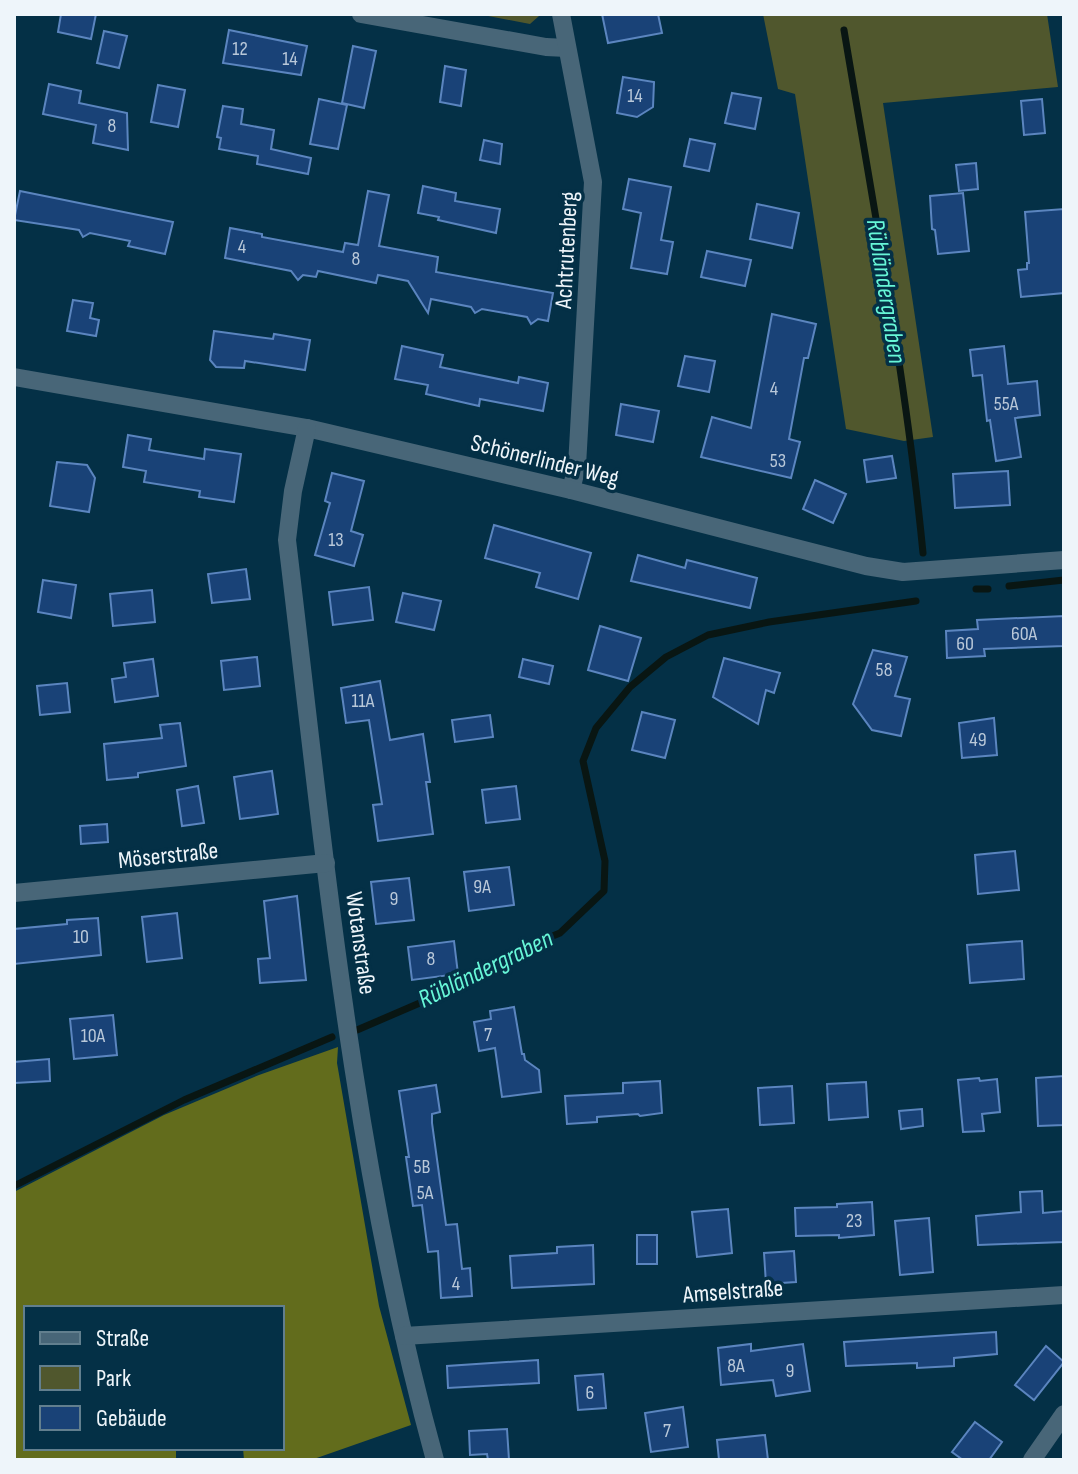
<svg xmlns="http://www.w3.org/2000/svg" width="1078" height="1474" font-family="'Sofia Sans Condensed',sans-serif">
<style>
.green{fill:#50572d}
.forest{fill:#626c1c}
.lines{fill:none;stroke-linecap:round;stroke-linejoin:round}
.stream{stroke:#091613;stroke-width:7}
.building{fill:#194277;stroke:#5b85bf;stroke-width:2}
.street{stroke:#486678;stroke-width:18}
.labels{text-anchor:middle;stroke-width:7;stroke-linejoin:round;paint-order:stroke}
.number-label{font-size:20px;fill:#b9c8d9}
.street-label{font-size:24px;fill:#eef5fa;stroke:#043046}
.water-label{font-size:26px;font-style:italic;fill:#67f6d7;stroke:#043046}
</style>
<rect width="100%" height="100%" fill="#043046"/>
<!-- green -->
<g class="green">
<polygon points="478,14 539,14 539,16 530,24"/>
<polygon points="763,14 1047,14 1058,87 883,103 933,437 904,441 846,429 795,94 778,89"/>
</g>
<!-- forest -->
<polygon class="forest" points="338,1047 337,1063 379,1306 411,1425 311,1460 244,1460 243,1448 282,1448 282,1308 26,1308 26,1448 176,1448 176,1460 14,1460 14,1192 164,1115 259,1075"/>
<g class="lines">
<!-- stream -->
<g class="stream">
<path d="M844,30C873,204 906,378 923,553"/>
<polyline points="1009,586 1064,580"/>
<polyline points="976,589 988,589"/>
<polyline points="357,1030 436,996 511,953 560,933 604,891 605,861 583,761 596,728 630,687 666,657 708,635 769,622 916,601"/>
<polyline points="14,1186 184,1100 332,1037"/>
</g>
</g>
<!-- building -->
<g class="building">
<polygon points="61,14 96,14 91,39 58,32"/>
<polygon points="602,14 658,14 662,33 608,43"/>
<polygon points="229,30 307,46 301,75 223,63"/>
<polygon points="104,31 127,36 119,68 97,63"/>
<polygon points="353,46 376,51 364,108 342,103"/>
<polygon points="445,66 466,70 461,106 440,102"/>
<polygon points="623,77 654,82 653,107 637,117 617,113"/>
<polygon points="49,84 81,91 79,103 127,113 128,150 93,143 96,125 43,114"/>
<polygon points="158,85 185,90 178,127 151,122"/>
<polygon points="732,93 761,98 755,129 725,123"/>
<polygon points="319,99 347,105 338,149 310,144"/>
<polygon points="1042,99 1045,133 1024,135 1021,101"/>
<polygon points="223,106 243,109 241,124 274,130 271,149 311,158 308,174 257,164 258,156 219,149 221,138 217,137"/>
<polygon points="690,139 715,144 709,171 684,166"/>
<polygon points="484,140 502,144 500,164 480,160"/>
<polygon points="976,163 978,189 959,191 956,165"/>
<polygon points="629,179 671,187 661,240 673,242 667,274 631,268 641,213 623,209"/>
<polygon points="423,186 456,193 455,201 500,209 496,233 438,220 439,217 418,213"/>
<polygon points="20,191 173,222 165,254 128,246 130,241 90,233 83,237 79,230 14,220"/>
<polygon points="368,191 389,195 379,246 438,257 436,272 553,293 548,321 538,319 531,324 527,317 482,309 475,313 471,307 431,299 428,313 408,281 378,275 376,283 318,271 316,277 303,275 298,280 291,271 225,258 230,228 262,234 262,237 343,252 345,243 358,245"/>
<polygon points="963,193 969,251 938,254 935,230 932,229 930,196"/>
<polygon points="757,204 799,213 792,248 750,239"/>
<polygon points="1064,209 1064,293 1021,297 1018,270 1027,269 1027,263 1029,263 1025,212"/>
<polygon points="707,251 751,260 745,286 701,277"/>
<polygon points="73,300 93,303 90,318 99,320 96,336 67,331"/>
<polygon points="772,314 816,324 808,358 804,358 789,439 800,442 791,478 701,457 712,417 751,428"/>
<polygon points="214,331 273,339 274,334 310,340 305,370 245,361 244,368 216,367 210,360"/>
<polygon points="402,346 443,355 440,367 518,383 519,377 548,383 543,411 480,399 479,406 426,394 428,385 395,379"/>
<polygon points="1004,346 1008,384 1037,381 1040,415 1015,418 1021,457 996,461 990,420 987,421 982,375 973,376 970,350"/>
<polygon points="685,356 715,361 709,392 678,386"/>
<polygon points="621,404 659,411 653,442 616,435"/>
<polygon points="128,435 151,439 149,450 204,459 205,449 241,454 234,502 199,497 200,491 144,482 146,471 123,467"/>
<polygon points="892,456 896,478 867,482 864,460"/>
<polygon points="57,462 87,465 95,478 89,512 50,506"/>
<polygon points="1008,471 1010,505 955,508 953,474"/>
<polygon points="332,473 364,481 351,531 363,535 354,566 315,555 330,503 325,501"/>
<polygon points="815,480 846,494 833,523 803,509"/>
<polygon points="494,525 591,553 578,599 536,587 540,573 485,558"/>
<polygon points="638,555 685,568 687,560 757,578 750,608 631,581"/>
<polygon points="246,569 250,599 212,603 208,574"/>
<polygon points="43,580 76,585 71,618 38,612"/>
<polygon points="369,587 373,620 333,625 329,592"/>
<polygon points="152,590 155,622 113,626 110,594"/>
<polygon points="403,593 441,601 434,630 396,622"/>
<polygon points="1064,616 1064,646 984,649 985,656 947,658 946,631 978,629 977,620"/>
<polygon points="600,626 641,638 628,681 588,670"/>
<polygon points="873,650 907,657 895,696 910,699 901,736 872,730 853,704"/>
<polygon points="257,657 260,686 224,690 221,661"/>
<polygon points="724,658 780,673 774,693 766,690 758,724 713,697"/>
<polygon points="153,659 158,696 115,702 112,679 126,677 124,663"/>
<polygon points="523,659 553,666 549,684 519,677"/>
<polygon points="380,681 390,740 423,734 430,782 426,782 433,834 378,841 373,805 382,804 369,720 346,723 341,688"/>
<polygon points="67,683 70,712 40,715 37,686"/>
<polygon points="642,712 675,720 665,758 632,750"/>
<polygon points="490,715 493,737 455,742 452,720"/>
<polygon points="994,718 997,755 962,758 959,723"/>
<polygon points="180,723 186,766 138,773 138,777 107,780 104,744 162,738 160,725"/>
<polygon points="272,771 278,814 240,819 234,777"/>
<polygon points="198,786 204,823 182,826 177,790"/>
<polygon points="516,786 520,819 486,823 482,790"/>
<polygon points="107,824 108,842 81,844 80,826"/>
<polygon points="1015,851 1019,890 978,894 975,855"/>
<polygon points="509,867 514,905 469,911 464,872"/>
<polygon points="409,878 414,920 376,924 371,882"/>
<polygon points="297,896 306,980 260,983 258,959 270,958 264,901"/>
<polygon points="177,913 182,958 147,962 142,917"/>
<polygon points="98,918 101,955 14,964 14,929 67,924 67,920"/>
<polygon points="454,941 458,974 412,980 408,947"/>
<polygon points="1022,941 1024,979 970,983 967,945"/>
<polygon points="514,1007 522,1054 524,1054 525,1060 539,1070 541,1092 502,1097 495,1048 479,1051 474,1022 491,1019 490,1011"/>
<polygon points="113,1015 117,1055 74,1059 70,1019"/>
<polygon points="49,1059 50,1081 15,1083 14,1062"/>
<polygon points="1064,1076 1064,1125 1038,1126 1036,1078"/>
<polygon points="979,1078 980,1081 997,1079 1000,1112 982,1114 984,1131 963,1132 958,1080"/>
<polygon points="660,1081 662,1113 640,1116 638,1114 597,1117 597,1122 567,1124 565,1096 623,1093 623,1083"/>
<polygon points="866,1082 868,1117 829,1120 827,1084"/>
<polygon points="436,1085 440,1112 432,1114 432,1123 446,1225 457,1224 462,1269 470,1268 472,1296 441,1298 438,1251 428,1252 422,1205 413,1206 406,1157 409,1157 399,1091"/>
<polygon points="792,1086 794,1123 760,1125 758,1088"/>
<polygon points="922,1109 923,1126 901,1129 899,1111"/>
<polygon points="1042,1191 1043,1213 1064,1211 1064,1242 978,1245 976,1216 1021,1212 1020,1192"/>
<polygon points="872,1202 874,1235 839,1238 839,1235 796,1236 795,1208 837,1207 837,1204"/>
<polygon points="728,1209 732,1253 697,1257 692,1212"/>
<polygon points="929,1218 933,1272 900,1275 895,1221"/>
<rect x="637" y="1235" width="20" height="29"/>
<polygon points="593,1245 594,1284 512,1288 510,1256 557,1253 557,1247"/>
<polygon points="794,1251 796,1282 766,1284 764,1253"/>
<polygon points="996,1332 997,1354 954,1358 954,1366 917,1368 917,1363 846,1366 844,1342"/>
<polygon points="751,1344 751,1351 803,1344 810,1391 776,1396 773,1380 721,1385 718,1348"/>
<polygon points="1046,1346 1064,1362 1034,1400 1015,1385"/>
<polygon points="538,1360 539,1383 448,1388 447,1366"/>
<polygon points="603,1374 606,1408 578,1410 575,1376"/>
<polygon points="683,1407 688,1447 651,1452 645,1413"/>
<polygon points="975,1422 1002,1442 989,1460 963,1460 952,1452"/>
<polygon points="507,1429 509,1460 488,1460 487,1454 470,1455 469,1431"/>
<polygon points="765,1435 768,1460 719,1460 717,1440"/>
</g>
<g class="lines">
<!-- street -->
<g class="street">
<polyline points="361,14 546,47 567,48"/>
<polyline points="561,14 593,182 577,466 571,490"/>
<polyline points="14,377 307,428 571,490 866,566 903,572 1064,560"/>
<path d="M307,428L293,491L287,540C324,848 352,1160 435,1460"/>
<polyline points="14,893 326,863"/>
<polyline points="404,1336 1064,1295"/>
<polyline points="1032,1460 1064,1414"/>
</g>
</g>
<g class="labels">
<!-- number labels -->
<g class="number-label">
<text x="240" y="55">12</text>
<text x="290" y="65">14</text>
<text x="635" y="102">14</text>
<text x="112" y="132">8</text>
<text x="242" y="253">4</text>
<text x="356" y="265">8</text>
<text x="774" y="395">4</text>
<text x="1006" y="410">55A</text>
<text x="778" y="467">53</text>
<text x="336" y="546">13</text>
<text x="1024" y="640">60A</text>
<text x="965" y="650">60</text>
<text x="884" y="676">58</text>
<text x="363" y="707">11A</text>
<text x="978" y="746">49</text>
<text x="482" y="893">9A</text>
<text x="394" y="905">9</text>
<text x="81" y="943">10</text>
<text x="431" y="965">8</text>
<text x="488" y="1041">7</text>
<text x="93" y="1042">10A</text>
<text x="422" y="1173">5B</text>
<text x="425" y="1199">5A</text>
<text x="854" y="1227">23</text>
<text x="456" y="1290">4</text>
<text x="736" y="1372">8A</text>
<text x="790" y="1377">9</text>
<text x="590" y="1399">6</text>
<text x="667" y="1437">7</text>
</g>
<!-- street labels -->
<g class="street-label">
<text transform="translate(566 250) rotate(-87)" y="8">Achtrutenberg</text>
<text transform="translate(545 460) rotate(14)" y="8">Schönerlinder Weg</text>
<text transform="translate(168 855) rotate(-6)" y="8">Möserstraße</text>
<text transform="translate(361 943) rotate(82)" y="8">Wotanstraße</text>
<text transform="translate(733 1291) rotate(-4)" y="8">Amselstraße</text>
</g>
<!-- water labels -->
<g class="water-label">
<text transform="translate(887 291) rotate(81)" y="9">Rübländergraben</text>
<text transform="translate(485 968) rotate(-26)" y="9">Rübländergraben</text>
</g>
</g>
<!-- border -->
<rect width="1078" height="1474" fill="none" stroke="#eef5fa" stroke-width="32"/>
<!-- legend -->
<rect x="24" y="1306" width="260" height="144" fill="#043046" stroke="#627f8e" stroke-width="2"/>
<rect x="40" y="1332" width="40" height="12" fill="#486678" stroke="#627f8e" stroke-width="2"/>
<text x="96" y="1346" font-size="24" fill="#eef5fa">Straße</text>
<rect x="40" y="1366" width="40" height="24" fill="#50572d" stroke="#627f8e" stroke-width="2"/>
<text x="96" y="1386" font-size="24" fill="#eef5fa">Park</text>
<rect x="40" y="1406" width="40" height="24" fill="#194277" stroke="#627f8e" stroke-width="2"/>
<text x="96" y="1426" font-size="24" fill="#eef5fa">Gebäude</text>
</svg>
